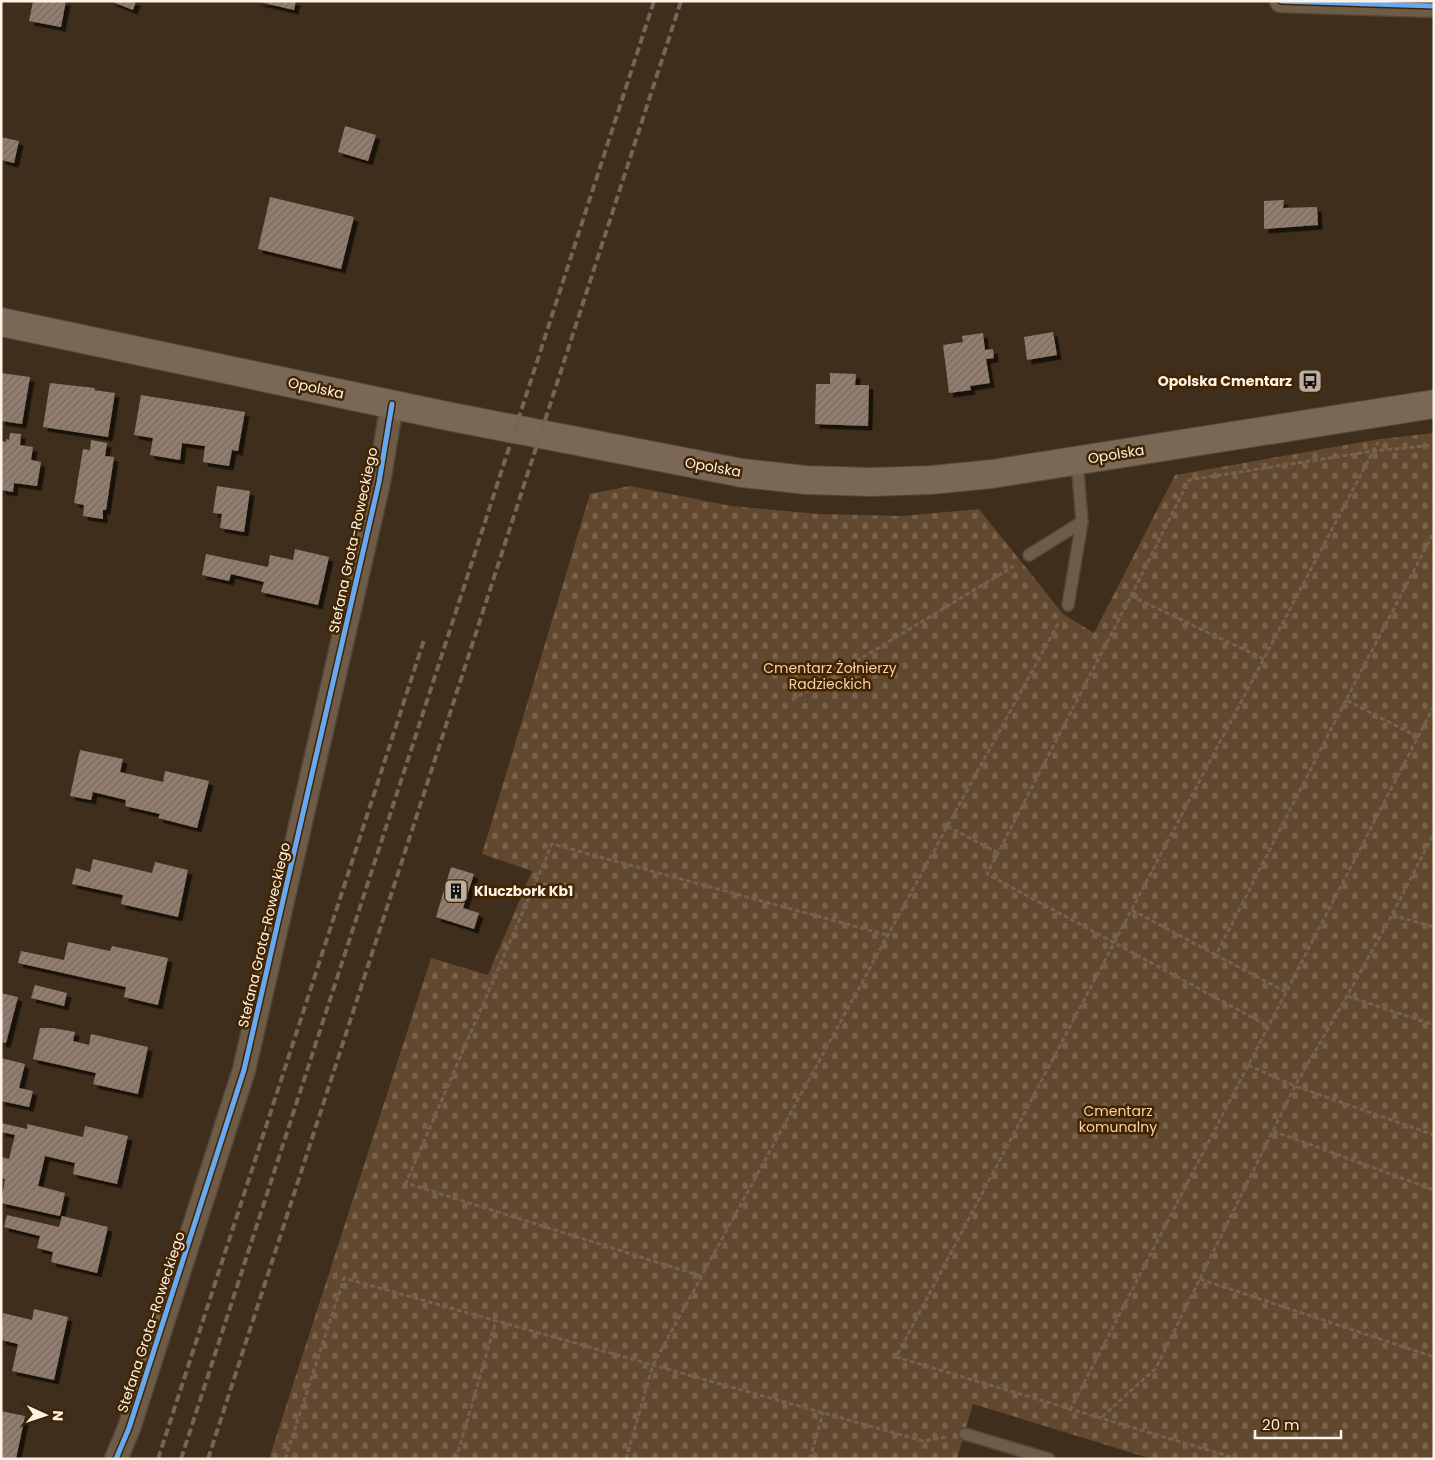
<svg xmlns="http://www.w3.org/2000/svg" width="1435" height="1460" font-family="Poppins,sans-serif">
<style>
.cemetery{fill:url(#cemetery-stones)}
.building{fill:url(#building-hatch);filter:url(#shadow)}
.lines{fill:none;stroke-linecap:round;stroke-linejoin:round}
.service-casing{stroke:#53473b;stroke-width:14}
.minor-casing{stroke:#53473b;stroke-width:25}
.secondary-casing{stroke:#53473b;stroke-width:30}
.path{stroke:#716251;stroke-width:3;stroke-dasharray:5 2.5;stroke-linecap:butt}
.service{stroke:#6f5c46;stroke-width:11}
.minor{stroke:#6f5c46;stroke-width:22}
.secondary{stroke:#7a6756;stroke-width:28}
.rail{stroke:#746554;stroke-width:4;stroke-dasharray:8 4;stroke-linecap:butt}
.cycleway-casing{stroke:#412502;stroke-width:8}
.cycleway{stroke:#66a8f1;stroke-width:5}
.labels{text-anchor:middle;stroke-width:5;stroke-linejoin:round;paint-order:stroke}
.poi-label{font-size:14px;font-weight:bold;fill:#fff2e6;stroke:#412502;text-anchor:end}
.street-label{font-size:14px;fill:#fff2e6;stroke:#412502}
.park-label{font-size:14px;fill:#f9d0a8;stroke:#412502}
</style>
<defs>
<pattern id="cemetery-stones" width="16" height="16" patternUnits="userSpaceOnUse" patternTransform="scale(1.25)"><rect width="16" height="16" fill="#61482e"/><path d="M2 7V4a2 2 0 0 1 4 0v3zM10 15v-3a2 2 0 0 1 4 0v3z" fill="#79634c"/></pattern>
<pattern id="building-hatch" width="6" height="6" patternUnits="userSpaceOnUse" patternTransform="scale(1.25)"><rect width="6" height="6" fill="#927e70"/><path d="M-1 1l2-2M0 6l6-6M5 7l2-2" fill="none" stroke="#76695f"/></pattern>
<filter id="shadow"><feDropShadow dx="4.5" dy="4.5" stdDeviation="0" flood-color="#0009"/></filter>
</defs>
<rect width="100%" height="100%" fill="#3e2e1b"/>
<!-- cemetery -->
<polygon class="cemetery" points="1434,433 1434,1459 1152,1459 973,1404 957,1459 269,1459 431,958 488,975 532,871 482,854 590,494 630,486 731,506 819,514 902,516 979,509 1063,614 1094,633 1175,475 1380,439"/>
<!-- building -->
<g class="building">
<polygon points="33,1 66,1 61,27 29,21"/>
<polygon points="110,1 136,1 133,10"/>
<polygon points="255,1 296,1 294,10"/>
<polygon points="345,126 376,135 368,161 338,152"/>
<polygon points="1,137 19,141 14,163 1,160"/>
<polygon points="270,197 354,217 341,269 258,249"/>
<polygon points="1284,200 1283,208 1317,207 1318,225 1264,229 1264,201"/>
<polygon points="1053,332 1057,355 1027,360 1024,337"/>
<polygon points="983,333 985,350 993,349 994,358 986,359 990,383 970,386 971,390 949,393 943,345 963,342 962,336"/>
<polygon points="1,373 30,377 22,424 1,421"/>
<polygon points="830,373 856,374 855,385 869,385 868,426 815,424 816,384 830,384"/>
<polygon points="50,383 95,388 94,390 115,393 108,437 43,427"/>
<polygon points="141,395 245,412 238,451 232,450 229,466 203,462 205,446 182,443 180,460 150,455 153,438 134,435"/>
<polygon points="10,433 21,434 20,445 33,447 31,460 41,462 37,486 14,483 13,492 1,490 1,441 6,442 6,439 9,440"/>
<polygon points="91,440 107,443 105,456 114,457 106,510 103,510 103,519 83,516 84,505 74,503 83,449 90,450"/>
<polygon points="217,486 250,491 244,532 220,528 222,514 213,513"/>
<polygon points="295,549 329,557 318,605 261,592 264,582 231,574 229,581 202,575 206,554 268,567 270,555 293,560"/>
<polygon points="80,750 123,759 120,772 163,782 165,771 209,781 197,828 158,818 160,814 125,806 126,800 93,792 91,800 70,796"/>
<polygon points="93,859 152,873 155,862 188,870 178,917 121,904 123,895 72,884 76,868 90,872"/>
<polygon points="451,867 474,874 463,908 479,913 474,929 436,917"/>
<polygon points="68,942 110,951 112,946 168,958 158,1005 124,997 126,987 18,963 21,951 64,960"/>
<polygon points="35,985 67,993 64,1006 31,998"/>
<polygon points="1,993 18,997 6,1043 1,1042"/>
<polygon points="40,1028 53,1028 75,1032 73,1041 89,1045 91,1034 148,1047 138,1094 93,1084 96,1073 33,1059"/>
<polygon points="1,1058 25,1064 19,1088 33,1091 29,1107 1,1101"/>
<polygon points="1,1123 27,1129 27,1124 83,1137 85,1126 128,1136 117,1184 73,1174 75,1163 45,1156 38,1186 65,1193 60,1216 1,1203 5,1179 1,1178 1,1157 9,1159 15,1135 1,1132"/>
<polygon points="7,1215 59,1227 62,1216 108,1227 97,1273 51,1262 53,1252 37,1248 40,1236 4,1227"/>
<polygon points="34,1309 68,1317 54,1380 12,1371 18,1344 1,1340 3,1313 32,1320"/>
<polygon points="1,1411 25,1416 16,1459 1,1459"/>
</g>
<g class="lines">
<!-- service casing -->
<g class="service-casing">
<g id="service">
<polyline points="1029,555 1082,522 1077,460"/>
<polyline points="1068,605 1082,522"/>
<polyline points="965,1434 1049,1459"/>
</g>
</g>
<!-- minor casing -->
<g class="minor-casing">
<g id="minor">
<polyline points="1281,1 1434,6"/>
<polyline points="116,1459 129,1428 244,1070 379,482 392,404"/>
</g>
</g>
<!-- secondary casing -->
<g class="secondary-casing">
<polyline id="secondary" points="1,322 447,416 742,473 806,480 871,482 931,480 992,474 1434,404"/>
</g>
<!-- path -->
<g class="path">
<polyline points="1131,596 1189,480 1373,451 1434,445"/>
<polyline points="1264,659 1131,596 987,874 1268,1026"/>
<polyline points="792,700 1014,566"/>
<polyline points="1418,737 1346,700 1434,532"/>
<polyline points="947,826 998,853"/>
<polyline points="1132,910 1216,955"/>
<polyline points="1392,915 1434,927"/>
<polyline points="1286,992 1216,955 1346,700"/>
<polyline points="1347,996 1434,1025"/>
<polyline points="1248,1065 1295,1086 1434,1135"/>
<polyline points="1273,1131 1434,1190"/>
<polyline points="701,1276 406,1183 552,844 887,935"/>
<polyline points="1200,1279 1434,1357"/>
<polyline points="1070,1410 1434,706"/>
<polyline points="1102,1417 1156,1368 1295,1086 1347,996 1392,915 1434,833"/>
<polyline points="285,1459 344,1278 923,1441 947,1437"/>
<polyline points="456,1459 496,1321"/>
<polyline points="626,1459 653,1365 1059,622"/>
<polyline points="810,1459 823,1413"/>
<polyline points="1238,1459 896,1357 1378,442"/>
</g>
<!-- service -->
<use href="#service" class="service"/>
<!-- minor -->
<use href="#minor" class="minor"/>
<!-- secondary -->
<use href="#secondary" class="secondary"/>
<!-- rail -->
<g class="rail">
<polyline points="158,1459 424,640"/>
<polyline points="181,1459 654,1"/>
<polyline points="208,1459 681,1"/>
</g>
<!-- cycleway casing -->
<g class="cycleway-casing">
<g id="cycleway">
<polyline points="1281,1 1434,6"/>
<polyline points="116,1459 129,1428 244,1070 379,482 392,404"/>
</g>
</g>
<!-- cycleway -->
<use href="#cycleway" class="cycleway"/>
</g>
<!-- icons -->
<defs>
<g id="bus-square" transform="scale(1.25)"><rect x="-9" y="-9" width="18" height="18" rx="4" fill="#bbad9f" stroke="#412502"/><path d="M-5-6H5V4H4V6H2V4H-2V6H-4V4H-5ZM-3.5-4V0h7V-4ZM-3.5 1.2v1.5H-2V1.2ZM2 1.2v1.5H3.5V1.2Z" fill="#111"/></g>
<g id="building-square" transform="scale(1.25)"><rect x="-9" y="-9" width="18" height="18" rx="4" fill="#bbad9f" stroke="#412502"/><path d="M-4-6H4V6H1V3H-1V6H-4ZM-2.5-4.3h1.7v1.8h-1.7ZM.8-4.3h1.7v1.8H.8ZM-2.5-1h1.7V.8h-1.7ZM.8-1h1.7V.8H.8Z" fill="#111"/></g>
</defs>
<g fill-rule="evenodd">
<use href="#bus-square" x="1310" y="381"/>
<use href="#building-square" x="456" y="891"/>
</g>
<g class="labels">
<!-- poi labels -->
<g class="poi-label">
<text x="1292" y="386">Opolska Cmentarz</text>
<text x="474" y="896" text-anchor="start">Kluczbork Kb1</text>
</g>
<!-- street labels -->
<g class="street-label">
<text transform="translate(316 388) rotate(12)" y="5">Opolska</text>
<text transform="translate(1116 454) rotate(-9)" y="5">Opolska</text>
<text transform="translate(713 467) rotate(10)" y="5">Opolska</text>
<text transform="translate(353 540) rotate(-78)" y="5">Stefana Grota-Roweckiego</text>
<text transform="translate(264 935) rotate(-77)" y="5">Stefana Grota-Roweckiego</text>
<text transform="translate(151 1322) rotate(-72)" y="5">Stefana Grota-Roweckiego</text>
</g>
<!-- park labels -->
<g class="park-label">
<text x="830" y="673">Cmentarz Żołnierzy<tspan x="830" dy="16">Radzieckich</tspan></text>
<text x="1118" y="1116">Cmentarz<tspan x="1118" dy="16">komunalny</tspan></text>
</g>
</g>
<!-- border -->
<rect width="1435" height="1460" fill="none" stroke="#fff2e6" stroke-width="5"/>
<!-- north arrow -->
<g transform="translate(45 1415) rotate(93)" stroke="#412502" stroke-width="4" paint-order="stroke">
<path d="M0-4L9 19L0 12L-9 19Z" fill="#fff2e6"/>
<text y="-8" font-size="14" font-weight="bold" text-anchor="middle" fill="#fff2e6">N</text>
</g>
<!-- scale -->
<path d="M1255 1430v8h86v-8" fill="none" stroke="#fff2e6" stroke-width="2.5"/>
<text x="1262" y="1430" font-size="15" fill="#fff2e6" stroke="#412502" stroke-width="4" paint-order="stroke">20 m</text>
</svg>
